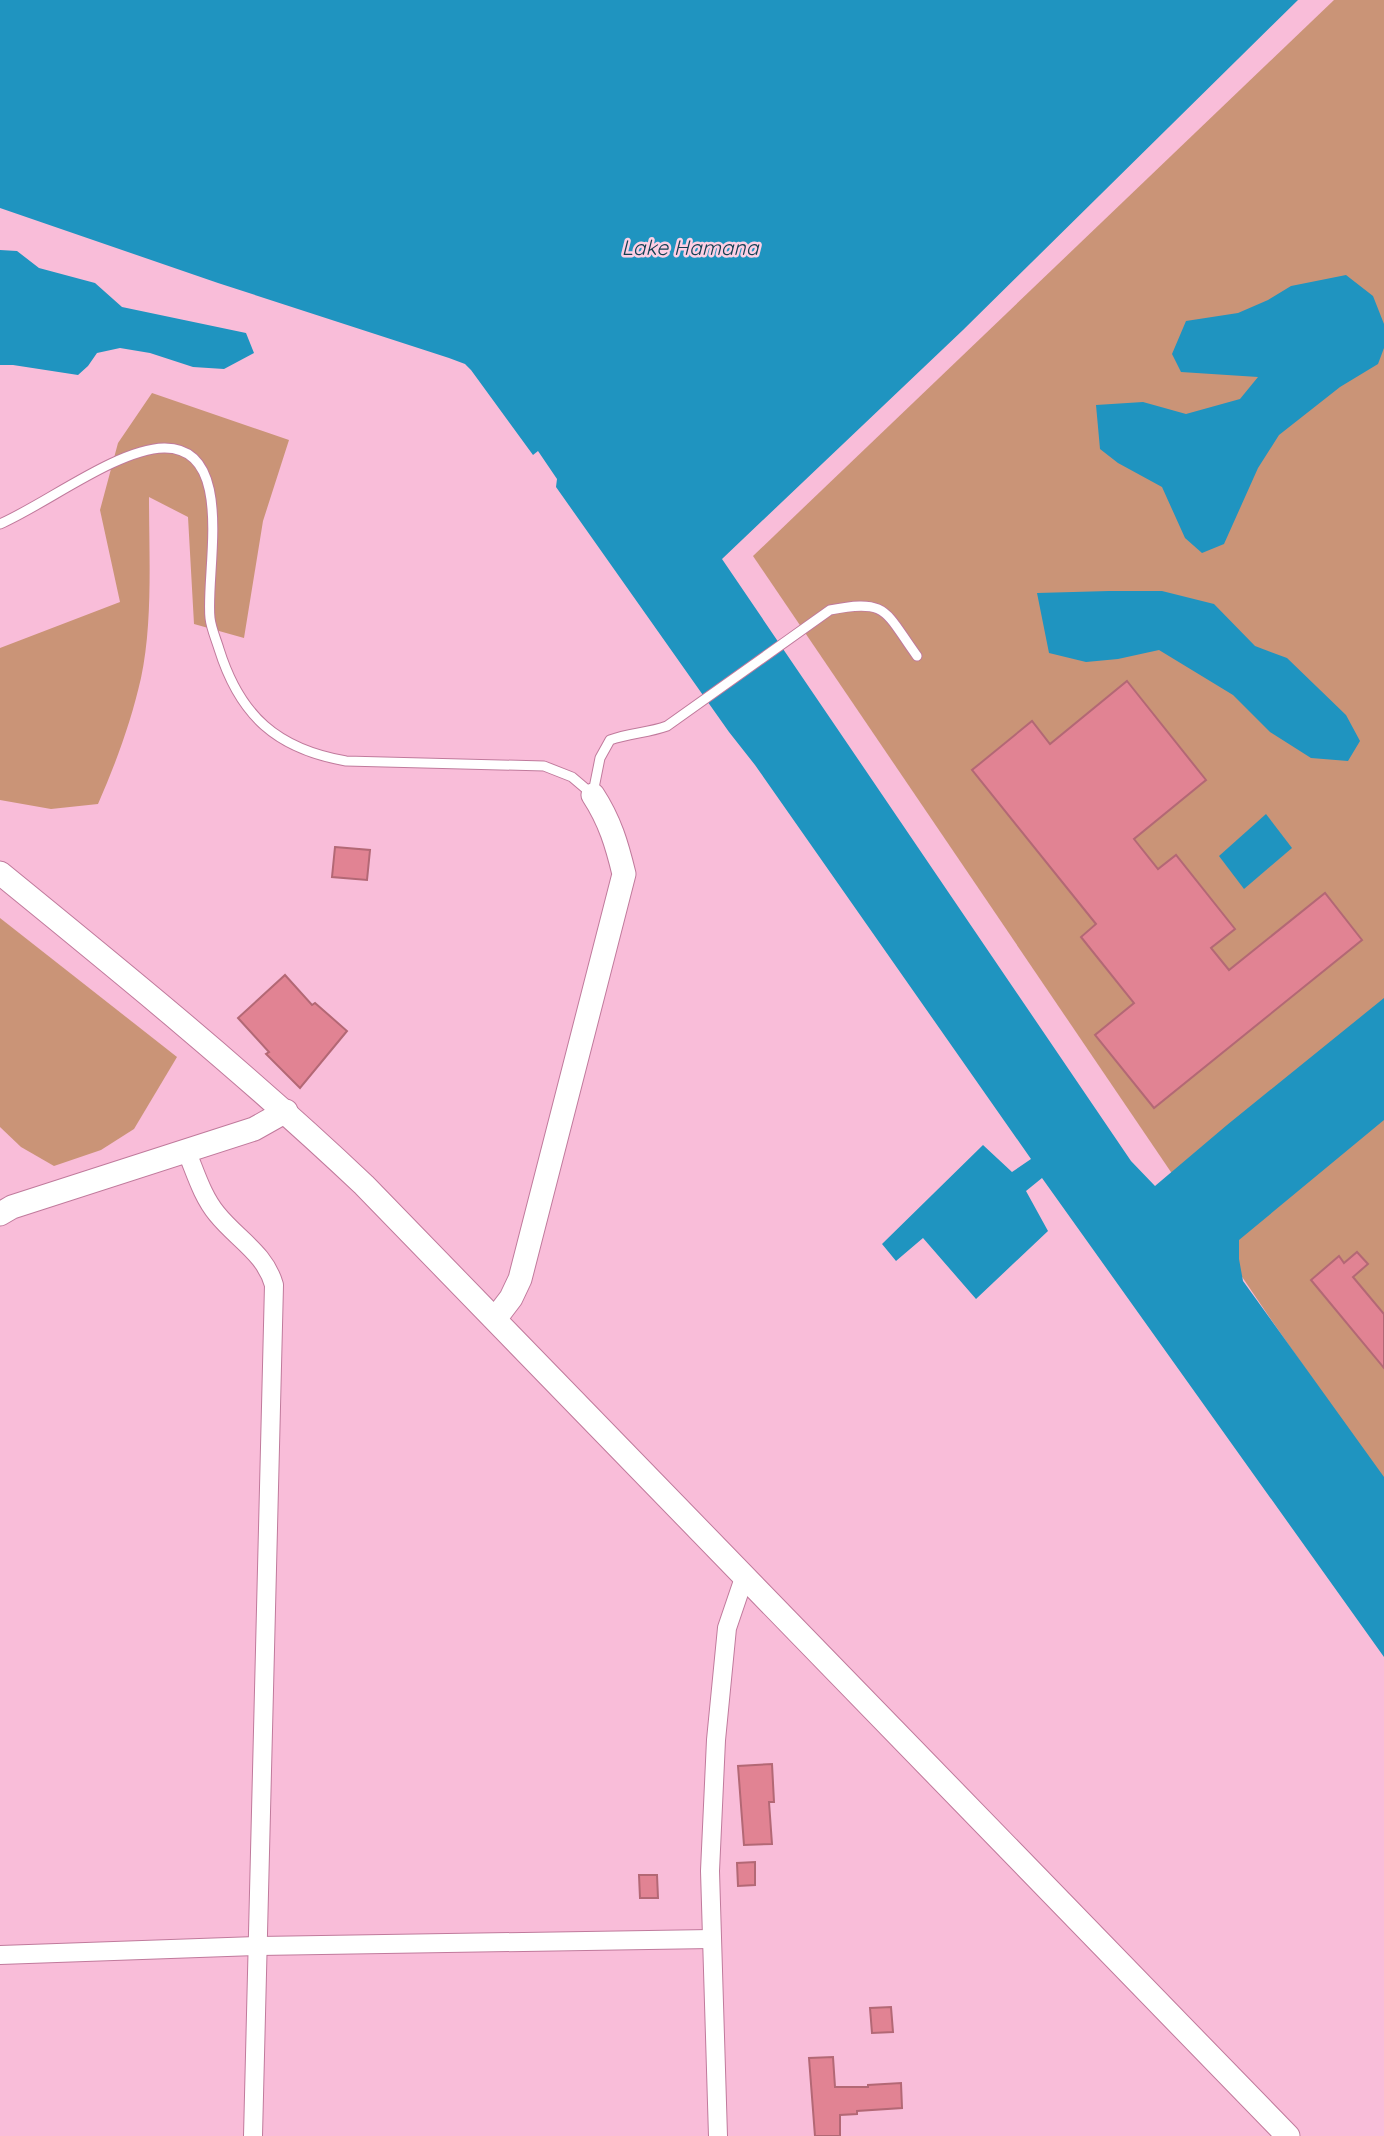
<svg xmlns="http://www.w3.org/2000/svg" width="1384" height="2136" font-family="Quicksand,sans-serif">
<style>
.green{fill:#ca9477}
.water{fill:#1f94c0}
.building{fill:#e18393;stroke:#b36875;stroke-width:2}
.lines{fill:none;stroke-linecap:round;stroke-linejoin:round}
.service-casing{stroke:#c07a9c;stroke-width:11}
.minor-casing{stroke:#c07a9c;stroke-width:20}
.tertiary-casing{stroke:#c07a9c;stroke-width:25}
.service{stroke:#fff;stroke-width:9}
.minor{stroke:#fff;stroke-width:18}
.tertiary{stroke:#fff;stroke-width:23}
.labels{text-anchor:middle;stroke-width:5;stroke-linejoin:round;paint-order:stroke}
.water-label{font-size:21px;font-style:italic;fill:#124053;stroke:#fdcfe4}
</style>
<rect width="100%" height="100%" fill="#f9bdd9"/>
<!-- green -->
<g class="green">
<polygon points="1334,0 1384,0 1384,1481 1272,1321 753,556"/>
<path d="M152,393L289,440L263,521L244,638L194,624L188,517L149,497C149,554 153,622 141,678C131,722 116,763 98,804L51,809L0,800V648L120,602L100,510L118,443Z"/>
<polygon points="0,918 177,1057 134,1129 101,1150 54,1166 21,1147 0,1127"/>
</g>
<!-- water -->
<g class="water">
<polygon points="0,0 1298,0 963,330 722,559 1131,1161 1155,1186 1227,1125 1384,998 1384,1120 1239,1240 1239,1259 1243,1281 1384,1477 1384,1657 1042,1178 1026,1191 1048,1231 976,1299 923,1238 896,1261 882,1244 983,1145 1012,1172 1031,1159 755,765 729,732 556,487 557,479 538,451 533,455 471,370 465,364 449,358 218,283 0,208"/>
<polygon points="0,250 17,251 39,268 95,283 122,307 246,333 254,353 224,369 193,367 150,353 120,348 97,353 88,366 78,375 13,365 0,365"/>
<polygon points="1346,275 1373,296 1384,324 1384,348 1378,364 1340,387 1279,435 1258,468 1224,544 1202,553 1185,538 1162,487 1118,463 1100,449 1096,405 1143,402 1186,414 1240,399 1258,377 1181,372 1172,354 1186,321 1238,313 1268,300 1291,286"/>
<polygon points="1109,591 1162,591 1214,604 1255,646 1287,658 1346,715 1360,741 1348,761 1311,758 1270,732 1233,695 1159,650 1118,659 1086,662 1049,653 1037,593"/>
<polygon points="1266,814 1292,848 1244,889 1219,856"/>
</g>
<!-- building -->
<g class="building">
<polygon points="1127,681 1206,780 1134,839 1158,869 1176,855 1235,929 1211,948 1229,970 1325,893 1362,940 1154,1108 1095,1035 1134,1003 1081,937 1096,924 972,770 1032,721 1050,744"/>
<polygon points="335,847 370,850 367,880 332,877"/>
<polygon points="285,975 312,1005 315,1003 347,1031 300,1088 266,1054 269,1052 238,1018"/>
<polygon points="1357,1252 1368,1264 1353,1277 1384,1314 1384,1368 1311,1280 1339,1256 1344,1263"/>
<polygon points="772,1764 774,1802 769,1802 772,1844 744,1845 738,1766"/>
<polygon points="755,1862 755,1885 738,1886 737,1863"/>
<polygon points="639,1875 657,1875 658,1898 640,1898"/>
<polygon points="891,2007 893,2032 872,2033 870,2008"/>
<polygon points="833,2057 835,2087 868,2087 868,2085 901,2083 902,2108 857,2111 857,2114 840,2115 840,2136 815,2136 809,2058"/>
</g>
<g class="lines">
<!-- service casing -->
<g class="service-casing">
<g id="service">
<path d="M0,524C46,504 117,449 164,448C237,447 205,573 210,618C211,628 216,639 219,649C240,716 277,749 346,761L544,766L572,777L592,794"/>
<path d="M593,793L600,758L610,740C629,733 648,733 667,726L830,610C888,598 885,612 917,656"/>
</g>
</g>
<!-- minor casing -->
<g class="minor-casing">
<g id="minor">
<path d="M186,1150C195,1171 202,1196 217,1214C237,1239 265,1253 274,1285L253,2136"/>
<polyline points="0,1955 259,1946 711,1939"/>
<polyline points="718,2136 710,1871 716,1740 727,1628 745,1575"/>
</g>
</g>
<!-- tertiary casing -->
<g class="tertiary-casing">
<g id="tertiary">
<path d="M0,873C124,974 248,1075 364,1185L1288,2136"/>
<polyline points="0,1214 12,1207 254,1129 286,1111"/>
<path d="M495,1319L511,1298L520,1279L624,874C617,845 610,821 593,795"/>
</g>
</g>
<!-- service -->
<use href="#service" class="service"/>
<!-- minor -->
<use href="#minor" class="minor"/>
<!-- tertiary -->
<use href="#tertiary" class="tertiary"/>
</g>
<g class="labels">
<!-- water labels -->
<g class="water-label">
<text x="690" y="255">Lake Hamana</text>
</g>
</g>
</svg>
